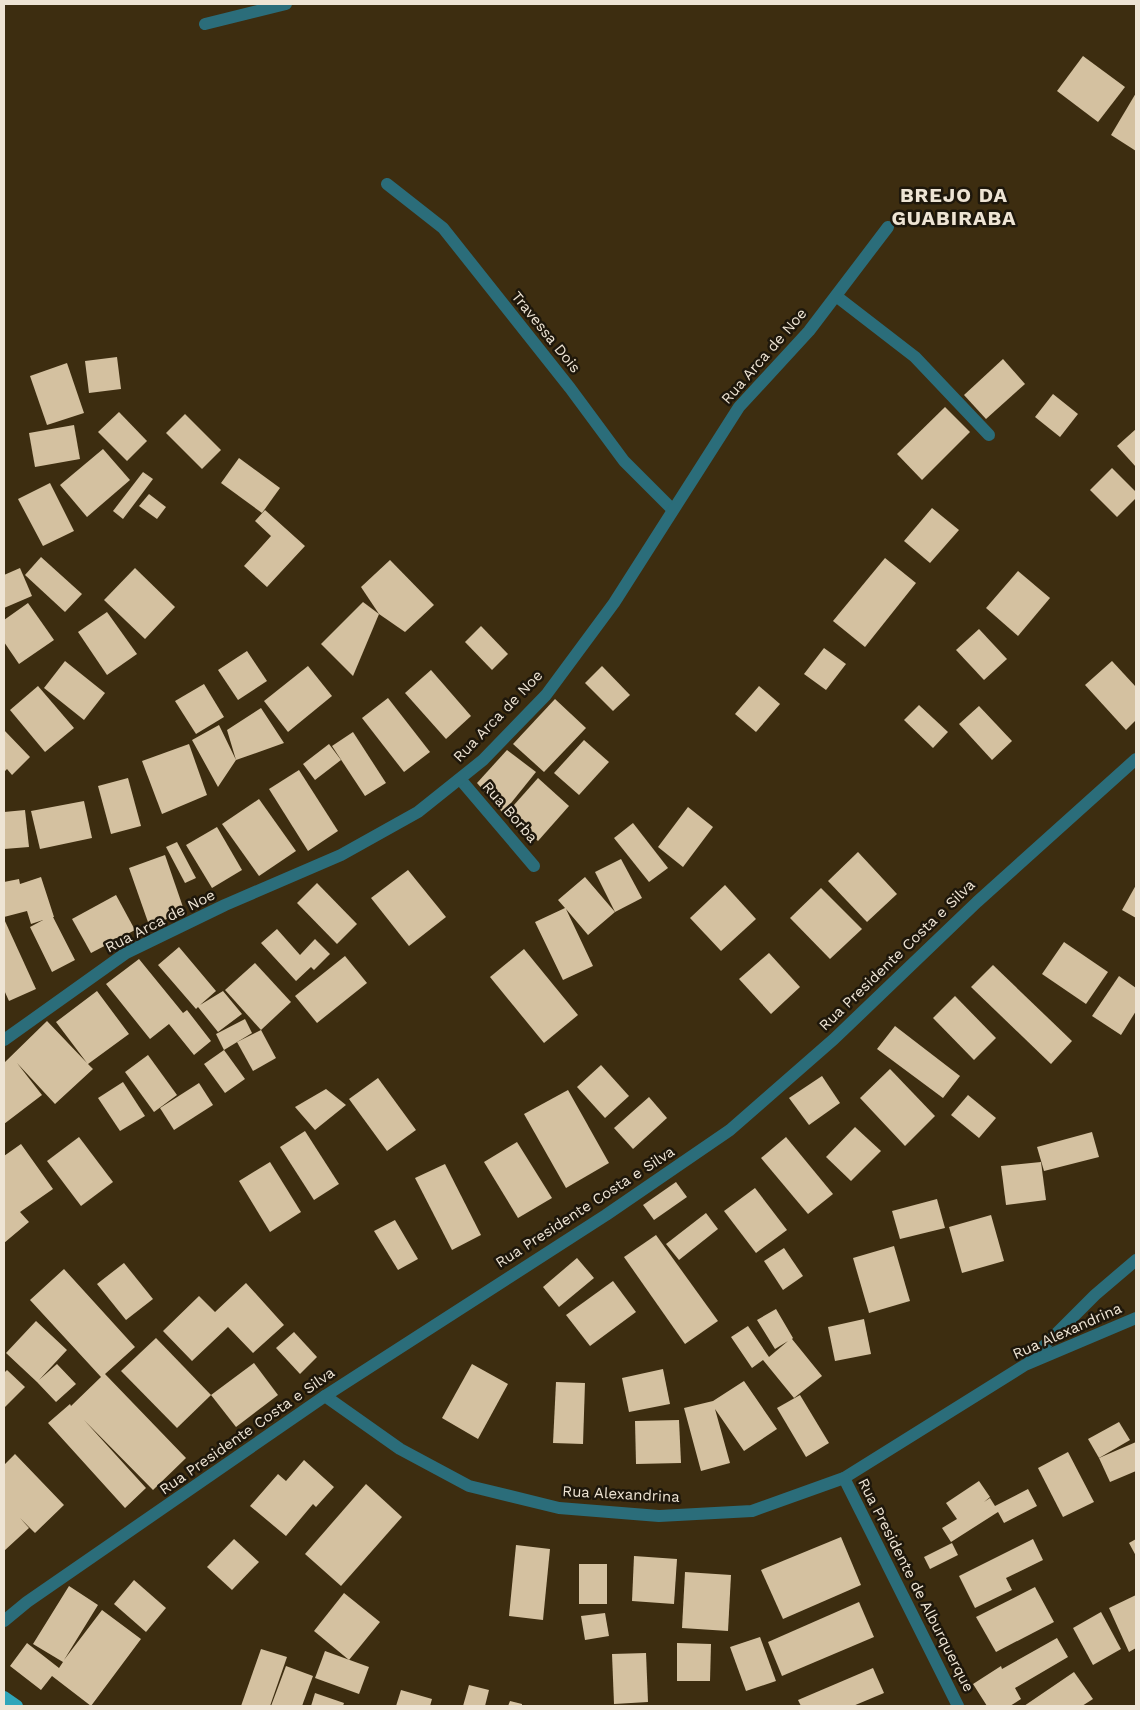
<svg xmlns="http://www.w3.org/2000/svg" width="1140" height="1710" font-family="'Work Sans',sans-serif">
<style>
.building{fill:#d4c1a0}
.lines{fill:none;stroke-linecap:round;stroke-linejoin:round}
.minor{stroke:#2b6d7a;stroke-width:12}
.major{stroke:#30a6ba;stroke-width:12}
.labels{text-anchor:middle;stroke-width:5;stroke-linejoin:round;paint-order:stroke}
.street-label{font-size:15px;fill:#eee4d4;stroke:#1e170b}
.district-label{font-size:20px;font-weight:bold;letter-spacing:1px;fill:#eee4d4;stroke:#1e170b}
</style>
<rect width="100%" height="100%" fill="#3d2d10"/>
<!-- building -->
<g class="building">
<polygon points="1083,56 1125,87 1098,122 1057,91"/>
<polygon points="1136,93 1136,151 1111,135"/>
<polygon points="117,357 121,389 89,393 85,361"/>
<polygon points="1003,359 1025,384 986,419 964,395"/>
<polygon points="67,363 84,413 47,425 30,376"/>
<polygon points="1053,394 1078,414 1060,437 1035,417"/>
<polygon points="945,407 970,432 922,480 897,454"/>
<polygon points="119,412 147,441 127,461 98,432"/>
<polygon points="185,414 221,450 202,469 166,433"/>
<polygon points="74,425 80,459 35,467 29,433"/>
<polygon points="1136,429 1136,467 1117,446"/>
<polygon points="103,449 130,480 87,517 60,485"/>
<polygon points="239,458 280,488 262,513 221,483"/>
<polygon points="1112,468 1136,492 1136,498 1117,517 1090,490"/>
<polygon points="143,472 153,479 123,519 113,511"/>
<polygon points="50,483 74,531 43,546 18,499"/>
<polygon points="149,494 166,507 157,519 139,506"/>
<polygon points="932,508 959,530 930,563 904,541"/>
<polygon points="265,510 305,546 267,587 244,566 271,536 255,521"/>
<polygon points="41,557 82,594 65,612 25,575"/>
<polygon points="885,558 916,583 865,647 833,621"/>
<polygon points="390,560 434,605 405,632 379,614 361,587"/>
<polygon points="20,568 32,596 4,608 4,575"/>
<polygon points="135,568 175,607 145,639 104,600"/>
<polygon points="1018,571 1050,598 1018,636 986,608"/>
<polygon points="363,602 379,614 353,676 321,644"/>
<polygon points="28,603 54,640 19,664 4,642 4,620"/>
<polygon points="107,612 137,654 107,675 78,632"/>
<polygon points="481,626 508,654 492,670 465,642"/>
<polygon points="979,629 1007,659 984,680 956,650"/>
<polygon points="824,648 846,664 826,690 804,674"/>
<polygon points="247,651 267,681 238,700 218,670"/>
<polygon points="65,661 105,693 84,720 44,688"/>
<polygon points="1112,661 1136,687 1136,720 1126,730 1085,685"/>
<polygon points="308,666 332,696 288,732 264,701"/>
<polygon points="602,666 630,695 613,711 585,683"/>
<polygon points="431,670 471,716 446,739 405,693"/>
<polygon points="204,684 224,717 196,734 175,701"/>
<polygon points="38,686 74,728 45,752 10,710"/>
<polygon points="759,686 780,704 756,732 735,714"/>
<polygon points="388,698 430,752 404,772 362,718"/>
<polygon points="555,699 586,728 544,772 513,744"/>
<polygon points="919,705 948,732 933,748 904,720"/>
<polygon points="979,706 1012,741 992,760 959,724"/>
<polygon points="261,708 284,743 236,760 218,787 192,740 219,725 236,760 227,730"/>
<polygon points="4,730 30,757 12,775 7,769 4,772"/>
<polygon points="353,732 386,783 365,796 332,746"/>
<polygon points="584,740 609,762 579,795 554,773"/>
<polygon points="189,744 207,795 162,814 142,761"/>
<polygon points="329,744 341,760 315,780 303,764"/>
<polygon points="507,750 536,772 503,813 477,783"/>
<polygon points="299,770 338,831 308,851 269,789"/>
<polygon points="128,778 141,826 111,834 98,786"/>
<polygon points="538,778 569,806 538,841 507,813"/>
<polygon points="259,799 296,851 259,876 222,824"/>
<polygon points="84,801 92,838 40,849 31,811"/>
<polygon points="688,807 713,827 683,867 658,847"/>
<polygon points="25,810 29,847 4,849 4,812"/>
<polygon points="633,823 668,868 649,882 614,838"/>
<polygon points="217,827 242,870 212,888 186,845"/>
<polygon points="177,842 196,878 185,883 166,847"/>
<polygon points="858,852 897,894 867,922 828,881"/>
<polygon points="165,855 185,913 149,925 129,868"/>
<polygon points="621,859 642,898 615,912 595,872"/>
<polygon points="408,870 446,917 409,946 371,898"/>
<polygon points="41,877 54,917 53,917 75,960 52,972 30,927 43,920 31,924 27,911 4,917 4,882 19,879 20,884"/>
<polygon points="585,877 615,912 588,935 566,909 593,966 563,980 535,922 565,908 558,900"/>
<polygon points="317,883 357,924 337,944 297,903"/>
<polygon points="725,885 756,919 721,951 690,918"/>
<polygon points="1136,885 1136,918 1122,910"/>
<polygon points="821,888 862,929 830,959 790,918"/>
<polygon points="116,895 135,930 91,953 72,919"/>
<polygon points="4,919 36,989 9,1001 4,990"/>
<polygon points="277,929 300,955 315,939 330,954 314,970 311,967 296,981 261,943"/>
<polygon points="1064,942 1108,972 1086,1004 1042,974"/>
<polygon points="179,947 216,991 200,1005 223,991 242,1014 218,1032 198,1007 196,1009 158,965"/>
<polygon points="524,949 578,1015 544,1043 490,977"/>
<polygon points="769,953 800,987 771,1014 739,979"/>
<polygon points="345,956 367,983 317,1023 295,996"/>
<polygon points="139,959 183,1013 187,1010 211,1041 194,1055 169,1024 150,1039 106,984"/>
<polygon points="255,963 291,1002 261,1030 225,990"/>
<polygon points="993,965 1072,1041 1051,1064 971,987"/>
<polygon points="1119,976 1136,988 1136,1011 1121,1035 1092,1016"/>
<polygon points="97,991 129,1034 88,1064 93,1069 55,1104 17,1063 42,1095 4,1124 4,1063 47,1021 87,1063 56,1022"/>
<polygon points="955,996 996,1038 974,1060 933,1018"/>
<polygon points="245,1019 252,1033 224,1050 216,1034"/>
<polygon points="895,1026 960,1076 943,1098 877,1049"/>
<polygon points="261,1030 276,1058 253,1071 237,1042"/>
<polygon points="224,1050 245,1079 225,1093 204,1064"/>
<polygon points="148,1055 177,1095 154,1112 125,1072"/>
<polygon points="601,1065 629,1096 605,1118 577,1087"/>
<polygon points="890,1069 935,1116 905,1146 860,1098"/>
<polygon points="822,1076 840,1103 809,1125 789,1098"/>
<polygon points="378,1078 416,1130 387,1151 349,1099"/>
<polygon points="123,1082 145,1116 120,1131 98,1098"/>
<polygon points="199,1083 213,1105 174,1130 160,1108"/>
<polygon points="326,1089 346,1105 315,1130 295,1107"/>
<polygon points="568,1090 609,1163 566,1188 524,1114"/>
<polygon points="968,1095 996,1118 979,1138 951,1115"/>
<polygon points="649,1097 667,1118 633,1149 614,1128"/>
<polygon points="855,1127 881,1151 851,1181 826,1157"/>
<polygon points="305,1131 339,1184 314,1200 280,1147"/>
<polygon points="1092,1132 1099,1157 1044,1171 1037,1147"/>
<polygon points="79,1137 113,1182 81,1206 47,1161"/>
<polygon points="786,1137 833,1194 808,1214 761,1158"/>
<polygon points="517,1142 552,1198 518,1218 484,1162"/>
<polygon points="21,1144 53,1189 20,1212 29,1222 4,1243 4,1156"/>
<polygon points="270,1162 301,1212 270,1232 239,1181"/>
<polygon points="1041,1162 1046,1200 1006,1205 1001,1166"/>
<polygon points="445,1164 481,1235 452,1250 415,1178"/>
<polygon points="676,1182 687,1197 654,1220 643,1205"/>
<polygon points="755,1188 787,1230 756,1253 724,1211"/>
<polygon points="937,1199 945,1228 900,1239 892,1211"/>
<polygon points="706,1213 718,1229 679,1260 666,1244"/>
<polygon points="991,1215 1004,1261 962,1273 949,1227"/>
<polygon points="395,1220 418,1259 398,1270 374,1231"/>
<polygon points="656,1235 718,1321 685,1344 624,1257"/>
<polygon points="894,1246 910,1301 869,1313 853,1258"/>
<polygon points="784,1248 803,1276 783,1290 764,1261"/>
<polygon points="577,1258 594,1278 559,1307 543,1287"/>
<polygon points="124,1263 153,1299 126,1320 97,1284"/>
<polygon points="64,1269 135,1347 105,1374 186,1458 153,1490 84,1420 146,1488 125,1508 48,1423 70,1404 71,1406 101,1377 30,1300"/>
<polygon points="613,1281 636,1312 590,1346 566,1315"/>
<polygon points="246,1283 284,1325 253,1353 228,1327 192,1361 163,1331 199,1296 215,1312"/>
<polygon points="776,1309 793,1338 792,1339 822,1376 794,1398 763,1360 752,1368 731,1337 748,1326 769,1357 788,1341 775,1349 757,1320"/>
<polygon points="864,1319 871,1354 835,1361 828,1327"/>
<polygon points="36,1321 67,1350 39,1380 57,1364 76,1384 56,1402 37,1382 6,1353"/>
<polygon points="294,1332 317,1357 300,1374 276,1348"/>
<polygon points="156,1338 211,1395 177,1428 121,1371"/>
<polygon points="254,1363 278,1395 236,1427 211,1395"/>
<polygon points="472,1364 508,1384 478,1439 442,1418"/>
<polygon points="663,1369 670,1404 629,1412 622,1378"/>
<polygon points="7,1370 25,1387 4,1408 4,1373"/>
<polygon points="744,1381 777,1429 744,1451 715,1409 730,1463 701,1471 684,1408 713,1401"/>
<polygon points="556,1382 585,1383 583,1444 553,1443"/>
<polygon points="800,1395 829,1443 806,1457 777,1408"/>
<polygon points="679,1420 681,1463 636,1464 635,1421"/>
<polygon points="1119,1422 1130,1440 1099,1458 1088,1439"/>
<polygon points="1136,1442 1136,1471 1110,1482 1099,1458"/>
<polygon points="1068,1452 1094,1502 1063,1517 1038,1468"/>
<polygon points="15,1454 64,1505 35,1533 20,1518 29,1528 4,1551 4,1465"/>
<polygon points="304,1460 334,1487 316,1507 313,1504 286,1536 250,1506 278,1474 286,1481"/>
<polygon points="979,1481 990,1497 984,1502 990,1498 995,1506 1028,1489 1037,1506 1004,1523 998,1512 951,1542 942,1528 957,1519 946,1503"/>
<polygon points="366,1484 402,1517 341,1586 305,1554"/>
<polygon points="841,1537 861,1585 783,1619 761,1570"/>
<polygon points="234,1539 259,1562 232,1590 207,1567"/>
<polygon points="1033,1539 1043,1560 1006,1578 1012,1590 975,1608 959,1576"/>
<polygon points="1136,1539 1136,1556 1129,1543"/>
<polygon points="952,1543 958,1555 930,1569 924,1557"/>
<polygon points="516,1545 550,1549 543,1620 509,1616"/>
<polygon points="634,1556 677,1559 674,1604 632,1601"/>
<rect x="579" y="1564" width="28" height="40"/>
<polygon points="685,1572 731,1575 728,1631 682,1628"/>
<polygon points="134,1580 166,1608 146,1632 114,1604"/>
<polygon points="69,1586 98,1605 64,1660 102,1610 141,1639 91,1706 52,1676 41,1690 10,1666 27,1643 59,1668 63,1662 33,1644"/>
<polygon points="1035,1587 1054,1622 996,1652 976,1617"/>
<polygon points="344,1593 380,1622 349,1660 314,1631"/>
<polygon points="1136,1595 1136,1648 1129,1652 1109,1608"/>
<polygon points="859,1602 874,1637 782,1676 768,1642"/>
<polygon points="1101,1612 1121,1649 1093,1665 1073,1628"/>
<polygon points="605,1613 609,1636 585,1640 581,1616"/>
<polygon points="760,1637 776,1681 746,1691 730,1647"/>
<polygon points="1057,1638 1068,1657 1015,1688 1021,1699 1010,1706 987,1706 973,1684 1001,1666 1002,1669"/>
<polygon points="677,1643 711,1644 710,1681 677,1681"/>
<polygon points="261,1649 287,1657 270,1706 241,1706"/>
<polygon points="325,1651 369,1667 359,1694 315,1678"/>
<polygon points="646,1653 648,1702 614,1704 612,1654"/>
<polygon points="286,1666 313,1676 302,1706 271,1706"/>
<polygon points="873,1668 884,1693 853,1706 801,1706 798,1700"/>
<polygon points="1074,1672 1093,1699 1082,1706 1024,1706"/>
<polygon points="469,1685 489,1690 485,1706 463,1706"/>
<polygon points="401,1690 432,1699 430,1706 396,1706"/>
<polygon points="315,1693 344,1703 343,1706 311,1706"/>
<polygon points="510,1701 522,1704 522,1706 508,1706"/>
</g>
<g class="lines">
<!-- minor -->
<g class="minor">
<polyline points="205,24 286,4"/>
<polyline points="387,184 443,228 570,388 624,461 672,509"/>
<polyline points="836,296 915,357 989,435"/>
<polyline points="460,779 534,866"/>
<polyline points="4,1040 126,953 225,905 341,855 418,812 483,760 546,695 614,603 739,407 809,331 888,227"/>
<polyline points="1030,1360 1095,1295 1136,1260"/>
<polyline points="325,1396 400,1449 469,1486 559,1508 659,1516 752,1511 844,1478 1025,1365 1136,1318"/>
<polyline points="844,1478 958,1706"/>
<polyline points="4,1621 27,1602 325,1396 606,1215 730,1130 834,1039 977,902 1136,759"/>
</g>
<!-- major -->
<polyline class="major" points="4,1697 17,1706"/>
</g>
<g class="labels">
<!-- street labels -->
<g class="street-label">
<text transform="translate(546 332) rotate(51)" y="5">Travessa Dois</text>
<text transform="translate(764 356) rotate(-49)" y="5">Rua Arca de Noe</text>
<text transform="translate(498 716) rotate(-46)" y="5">Rua Arca de Noe</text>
<text transform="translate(510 812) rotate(49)" y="5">Rua Borba</text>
<text transform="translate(160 921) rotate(-27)" y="5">Rua Arca de Noe</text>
<text transform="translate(897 955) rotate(-44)" y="5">Rua Presidente Costa e Silva</text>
<text transform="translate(585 1207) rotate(-33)" y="5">Rua Presidente Costa e Silva</text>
<text transform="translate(1067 1331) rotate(-24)" y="5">Rua Alexandrina</text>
<text transform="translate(247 1431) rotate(-35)" y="5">Rua Presidente Costa e Silva</text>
<text transform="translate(621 1494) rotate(3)" y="5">Rua Alexandrina</text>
<text transform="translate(916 1585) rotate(63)" y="5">Rua Presidente de Alburquerque</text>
</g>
<!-- district labels -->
<g class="district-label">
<text x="954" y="202">BREJO DA<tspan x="954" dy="23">GUABIRABA</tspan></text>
</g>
</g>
<!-- border -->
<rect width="1140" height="1710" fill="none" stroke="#eee4d4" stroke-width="10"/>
</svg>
